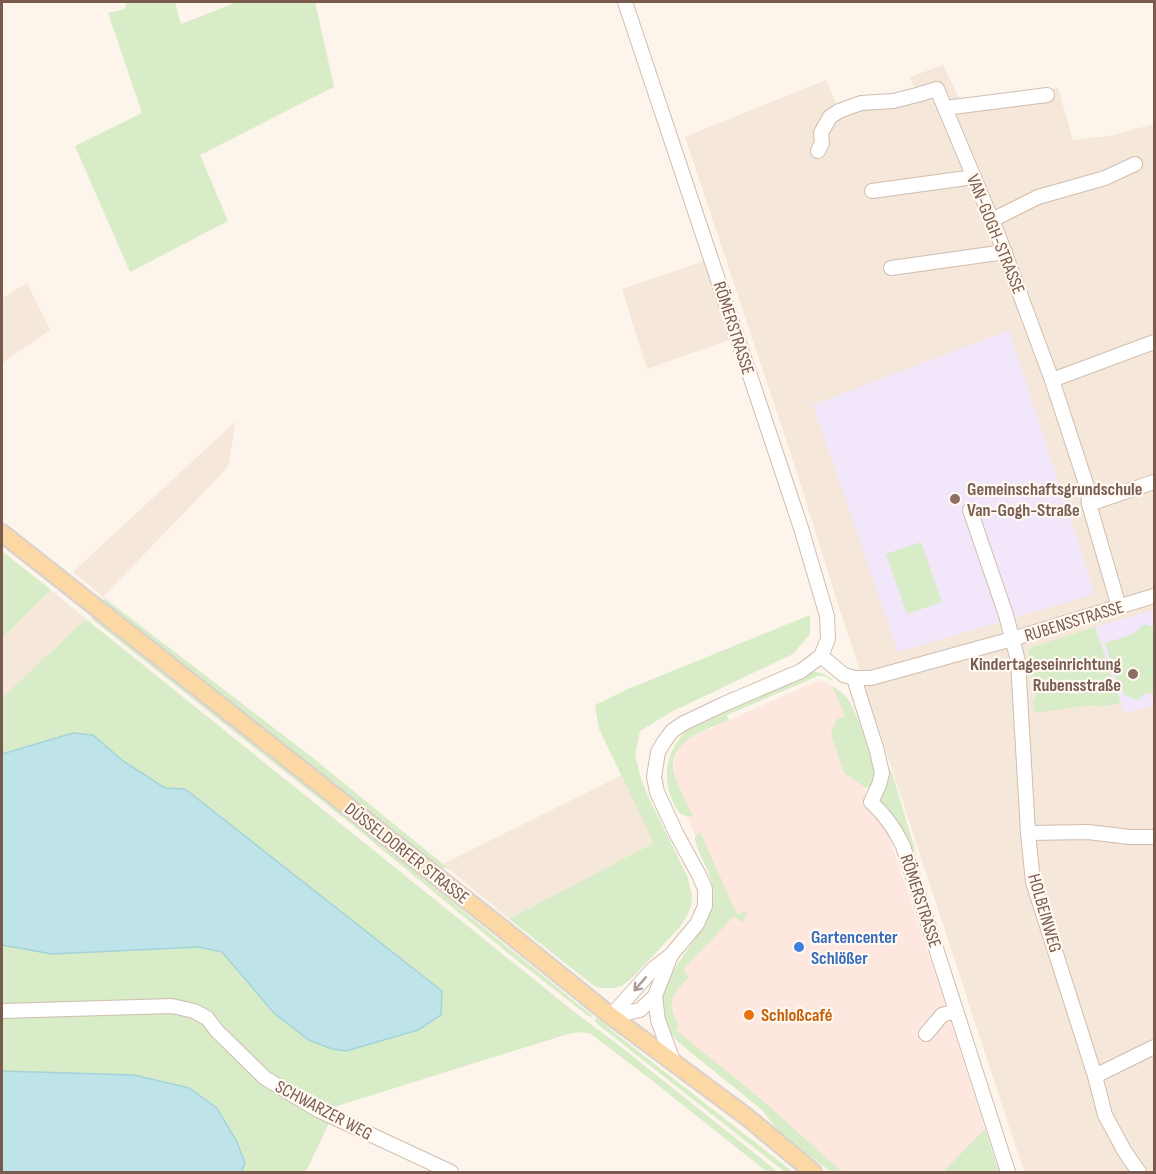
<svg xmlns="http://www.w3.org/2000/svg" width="1156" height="1174" font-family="'Sofia Sans Condensed',sans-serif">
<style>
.residential{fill:#f5e7d9}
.commercial{fill:#fde7df}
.education{fill:#f2e7fa}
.green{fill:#d8ecc8}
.water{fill:#bee3e8;stroke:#a4d3da;stroke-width:1.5}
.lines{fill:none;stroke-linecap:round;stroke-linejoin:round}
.minor-casing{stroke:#d0bdaf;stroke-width:16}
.major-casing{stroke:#d9d1cd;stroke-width:20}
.minor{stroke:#fff;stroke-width:14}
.major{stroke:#fbd8a4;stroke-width:16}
.oneway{stroke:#af9d94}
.education-dot{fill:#8d6e63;stroke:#fff9f2;stroke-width:2}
.shop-dot{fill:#3f7fe0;stroke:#fff9f2;stroke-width:2}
.food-dot{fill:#e8710a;stroke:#fff9f2;stroke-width:2}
.labels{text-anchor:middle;stroke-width:4.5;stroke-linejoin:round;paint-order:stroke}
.street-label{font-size:18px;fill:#795b4d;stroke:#fff9f2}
.education-label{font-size:18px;font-weight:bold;fill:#785e54;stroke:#fff9f2;text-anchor:start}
.shop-label{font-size:18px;font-weight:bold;fill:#366cbe;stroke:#fff9f2;text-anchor:start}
.food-label{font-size:18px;font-weight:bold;fill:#c56008;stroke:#fff9f2;text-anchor:start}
</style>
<rect width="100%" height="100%" fill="#fdf5eb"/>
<!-- residential -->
<g class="residential">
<polygon points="943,65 960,100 1058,88 1073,140 1110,136 1154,124 1154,1172 1024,1172 836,598 794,463 685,137 826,80 836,104 846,100 915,90 910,77"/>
<polygon points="704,261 729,340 647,369 622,289"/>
<polygon points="27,283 50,330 2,363 2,298"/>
<polygon points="236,421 228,467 103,597 73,572"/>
<polygon points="51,590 86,619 3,697 2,696 2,638"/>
<polygon points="622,775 655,843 509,919 443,864"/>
</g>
<!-- commercial -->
<polygon class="commercial" points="819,680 832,686 841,698 866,788 863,805 870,810 888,832 890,840 942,994 985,1129 981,1141 950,1172 837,1172 671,1026 670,986 726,907 674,787 673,770 674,759 680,746 691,737"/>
<!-- education -->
<g class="education">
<polygon points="1009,330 1095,594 898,652 813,405"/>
<polygon points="1154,610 1154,706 1124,713 1095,627"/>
</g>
<!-- green -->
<g class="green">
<polygon points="126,2 175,2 181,24 237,2 315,2 334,87 200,155 228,221 130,272 75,146 142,113 108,13 125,9"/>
<polygon points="921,542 942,602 907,614 886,554"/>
<polygon points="2,551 51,590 2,638"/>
<polygon points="103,597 313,758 449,869 442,868 435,864 107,606 104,601"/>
<polygon points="810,615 810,634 793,654 671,712 640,731 635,755 641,778 647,794 688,878 692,896 691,906 687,916 679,928 634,976 622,986 614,988 600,988 593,985 509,919 654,843 599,729 595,705 628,689"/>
<polygon points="93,616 317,790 478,923 593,1016 592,1017 588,1016 514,958 351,824 94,621 91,617"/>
<polygon points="86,619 577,1014 616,1043 778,1172 767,1172 654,1082 591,1034 582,1032 568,1034 337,1106 306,1172 241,1172 245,1163 237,1142 218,1108 189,1088 134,1075 2,1071 2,945 52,954 199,947 222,952 274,1013 332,1049 346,1051 418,1030 441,1015 442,991 185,789 165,788 123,761 93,736 73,733 2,754 2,696 3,697"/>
<polygon points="1145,624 1154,627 1154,694 1146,693 1137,700 1124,695 1116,679 1105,643 1131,635"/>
<polygon points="1095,627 1121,703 1098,707 1092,705 1034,713 1033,699 1036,699 1035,691 1033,691 1028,656 1029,650 1032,647"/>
<path d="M814,672C823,672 827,675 833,680L832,681L824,676H818L727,715L729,720C708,729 671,739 673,769C674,778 688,806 693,816C681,818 677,811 673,802C661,777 667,748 688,730C702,719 722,713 738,706C760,695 783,685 805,675Z"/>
<path d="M832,686C837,689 843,693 847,698C856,709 874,761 875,776C875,781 872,784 868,788H866L844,773L831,734L836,720L845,716Z"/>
<polygon points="888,769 890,769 892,773 917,856 894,817 881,801 881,797 887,784"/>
<path d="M700,832L737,914L746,911L747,914L742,923L734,916L683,970L689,977C671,996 666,1001 679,1026L676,1030L761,1099L842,1172H831L789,1140L776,1128L762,1110L678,1042C673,1035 666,1028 663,1019C651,977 705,942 713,902C717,881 701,861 695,841V837Z"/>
<polygon points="596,1017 615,1033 793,1172 785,1172 596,1023 595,1021"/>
<polygon points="985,1129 999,1172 943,1172"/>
</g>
<!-- water -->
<g class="water">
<polygon points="73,733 93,735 123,761 165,788 185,789 442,991 441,1015 418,1030 346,1051 332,1049 309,1040 274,1013 222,952 199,947 52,954 2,945 2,754"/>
<polygon points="2,1071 134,1075 189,1088 217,1108 237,1142 245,1163 241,1172 2,1172"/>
</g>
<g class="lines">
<!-- minor casing -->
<g class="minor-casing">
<g id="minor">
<polyline points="945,108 1047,95"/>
<polyline points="818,151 822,143 821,133 830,117 839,111 861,103 893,101 917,95 937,89 998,235 1052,380 1088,490 1089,504 1119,607"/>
<polyline points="872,191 974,177"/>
<polyline points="992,220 1038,197 1105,178 1135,164"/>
<polyline points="891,268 1005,252"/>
<polyline points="1052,380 1154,342"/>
<polyline points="1089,504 1154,482"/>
<polyline points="970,510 1006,615 1018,661 1028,833 1033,882 1095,1076 1105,1115 1125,1152 1139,1172"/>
<path d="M821,656L844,675L854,678L877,751L882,773L879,785L871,802C886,816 894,828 903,846L1008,1172"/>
<polyline points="854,678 871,678 1012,639 1154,596"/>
<polyline points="1028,833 1088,832 1130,837 1154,837"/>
<polyline points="655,996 658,1020 673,1061"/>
<polyline points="2,1011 172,1006 194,1011 207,1018 217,1031 265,1078 318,1110 451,1172"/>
<polyline points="611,1016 653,969 671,955 697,924 705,906 705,889 700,877 676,833 657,792 654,777 658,752 664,742 672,731 684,723 724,704 801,671 821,656 828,639 827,616 801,528 625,2"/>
<polyline points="611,1016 640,1010 655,996 671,955"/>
<polyline points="926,1034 942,1015 956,1011"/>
<polyline points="1095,1076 1154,1047"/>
</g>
</g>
<!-- major casing -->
<g class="major-casing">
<polyline id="major" points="2,533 502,928 611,1016 747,1117 813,1172"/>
</g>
<!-- minor -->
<use href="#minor" class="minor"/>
<!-- major -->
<use href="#major" class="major"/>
</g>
<!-- one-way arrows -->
<defs><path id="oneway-shaft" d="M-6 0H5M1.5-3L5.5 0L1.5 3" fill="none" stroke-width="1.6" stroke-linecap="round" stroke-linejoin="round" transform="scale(1.5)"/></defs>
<use class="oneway" href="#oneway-shaft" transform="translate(640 984) rotate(131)"/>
<!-- markers -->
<g class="education-dot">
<circle cx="955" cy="499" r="6"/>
<circle cx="1133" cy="674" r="6"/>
</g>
<circle class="shop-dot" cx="799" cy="947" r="6"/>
<circle class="food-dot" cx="749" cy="1015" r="6"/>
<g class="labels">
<!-- street labels -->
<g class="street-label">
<text transform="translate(996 234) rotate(68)" y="6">VAN-GOGH-STRASSE</text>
<text transform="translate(734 328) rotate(72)" y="6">RÖMERSTRASSE</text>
<text transform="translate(1074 621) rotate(-17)" y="6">RUBENSSTRASSE</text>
<text transform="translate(407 853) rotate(38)" y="6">DÜSSELDORFER STRASSE</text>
<text transform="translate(921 901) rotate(72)" y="6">RÖMERSTRASSE</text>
<text transform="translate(1045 913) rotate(74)" y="6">HOLBEINWEG</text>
<text transform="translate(324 1110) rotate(28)" y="6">SCHWARZER WEG</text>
</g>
<!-- education labels -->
<g class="education-label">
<text x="967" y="495">Gemeinschaftsgrundschule<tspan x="967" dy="21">Van-Gogh-Straße</tspan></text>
<text x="1121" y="670" text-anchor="end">Kindertageseinrichtung<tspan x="1121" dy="21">Rubensstraße</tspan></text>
</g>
<!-- shop labels -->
<g class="shop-label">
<text x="811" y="943">Gartencenter<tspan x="811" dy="21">Schlößer</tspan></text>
</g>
<!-- food labels -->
<g class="food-label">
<text x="761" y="1021">Schloßcafé</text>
</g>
</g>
<!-- border -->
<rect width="1156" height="1174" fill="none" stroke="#795b4d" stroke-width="6"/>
</svg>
